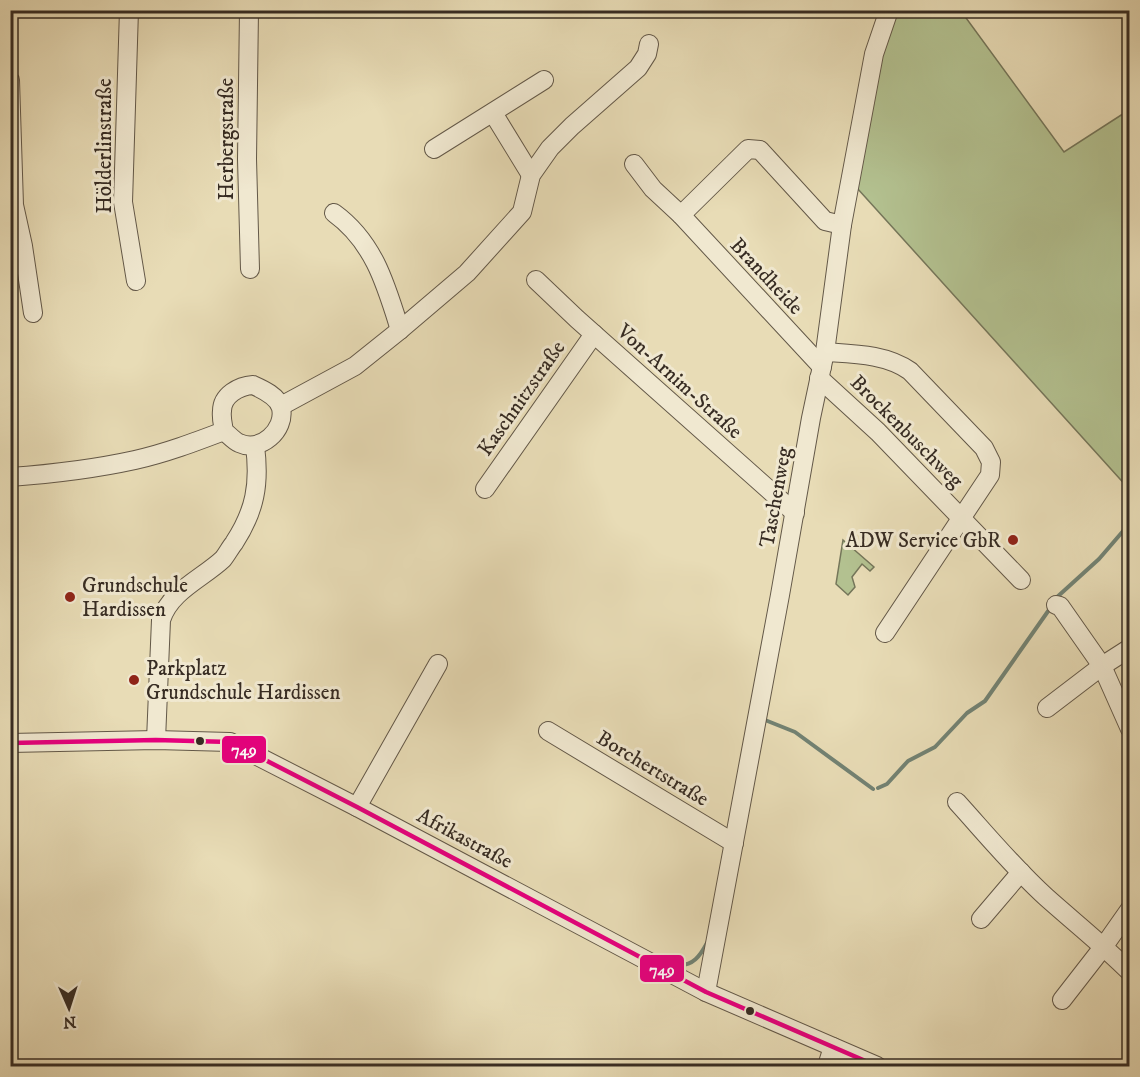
<svg xmlns="http://www.w3.org/2000/svg" width="1140" height="1077" font-family="'IM FELL DW Pica',serif">
<style>
.green{fill:#b3c190;stroke:#75765a;stroke-width:1.5}
.lines{fill:none;stroke-linecap:round;stroke-linejoin:round}
.stream{stroke:#728273;stroke-width:4}
.minor-casing{stroke:#635848;stroke-width:20}
.minor{stroke:#f0e8d0;stroke-width:18}
.bus-1-casing{stroke:#f0e8d0;stroke-width:9}
.bus-1{stroke:#e5007d;stroke-width:4.5}
.poi-dot{fill:#8f2418;stroke:#f0e8d0;stroke-width:2}
.bus-dot{fill:#372c23;stroke:#f0e8d0;stroke-width:2}
.labels{text-anchor:middle;stroke-width:6;stroke-linejoin:round;paint-order:stroke}
.street-label{font-size:21px;fill:#372c23;stroke:#f0e8d0}
.poi-label{font-size:21px;fill:#372c23;stroke:#f0e8d0;text-anchor:start}
.line-badge{stroke:#f0e8d0;stroke-width:2}
.badge-label{font-size:16px;text-anchor:middle;font-weight:bold;fill:#fff}
</style>
<rect width="100%" height="100%" fill="#e8dcb6"/>
<filter id="stains"><feTurbulence type="fractalNoise" baseFrequency=".00333" numOctaves="4"/><feColorMatrix values="0 0 0 0 .2 0 0 0 0 .09 0 0 0 0 .02 0 0 0 .5 -.17"/></filter>
<radialGradient id="worn" r=".72"><stop offset=".6" stop-color="#630" stop-opacity="0"/><stop offset="1" stop-color="#630" stop-opacity=".3"/></radialGradient>
<!-- green -->
<g class="green">
<polygon points="903,11 961,11 1064,152 1129,110 1129,489 857,188 888,25"/>
<polygon points="843,540 874,567 870,571 862,564 852,577 855,587 848,595 836,584"/>
</g>
<g class="lines">
<!-- stream -->
<g class="stream">
<polyline points="1056,598 1099,559 1124,530 1130,514"/>
<polyline points="765,720 795,732 873,789"/>
<polyline points="878,788 887,784 908,761 935,747 967,713 985,701 1051,607"/>
<path d="M678,965C693,966 700,956 707,943"/>
</g>
<!-- minor casing -->
<g class="minor-casing">
<g id="minor">
<polyline points="129,10 123,202 136,281"/>
<polyline points="249,10 247,159 250,269"/>
<polyline points="10,80 14,205 23,246 33,313"/>
<polyline points="493,113 531,175"/>
<polyline points="434,149 544,80"/>
<polyline points="634,164 653,189 681,215 822,367"/>
<path d="M334,213C374,242 386,285 400,330"/>
<polyline points="681,215 748,149 760,150 825,221 842,225"/>
<polyline points="536,280 577,319 795,513"/>
<path d="M825,352C854,354 886,354 910,371L984,448L991,462L990,475L885,633"/>
<polyline points="819,378 878,432 1021,580"/>
<path d="M253,385C262,389 278,396 281,408C286,430 260,453 239,443C234,441 229,435 224,431C223,425 221,418 222,411C222,395 239,386 253,385Z"/>
<polyline points="281,406 355,366 400,330 467,273 522,212 531,175 550,148 572,126 638,68 647,54 649,44"/>
<path d="M10,477C52,474 94,469 135,460C166,453 195,442 224,431"/>
<polyline points="485,489 594,334"/>
<polyline points="1056,605 1060,606 1102,666 1130,729"/>
<polyline points="1047,708 1102,666 1130,648"/>
<polyline points="548,731 734,843"/>
<path d="M156,740L161,620C170,591 203,578 223,559C227,554 230,548 234,543C255,511 260,484 255,446"/>
<polyline points="10,743 156,740 230,742 357,807 706,992 877,1066"/>
<path d="M957,802C986,834 1014,868 1046,897C1074,922 1103,945 1130,972"/>
<polyline points="357,807 438,664"/>
<polyline points="981,919 1021,872"/>
<polyline points="706,992 780,595 811,418 825,352 842,225 874,54 889,10"/>
<polyline points="1062,1000 1104,946 1130,909"/>
<polyline points="827,1066 833,1047"/>
</g>
</g>
<!-- minor -->
<use href="#minor" class="minor"/>
<!-- bus-1 casing -->
<g class="bus-1-casing">
<polyline id="bus-1" points="10,743 156,740 230,742 357,807 706,992 877,1066"/>
</g>
<!-- bus-1 -->
<use href="#bus-1" class="bus-1"/>
</g>
<!-- markers -->
<g class="poi-dot">
<circle cx="1013" cy="540" r="6"/>
<circle cx="70" cy="597" r="6"/>
<circle cx="134" cy="680" r="6"/>
</g>
<g class="bus-dot">
<circle cx="200" cy="741" r="5"/>
<circle cx="750" cy="1011" r="5"/>
</g>
<g class="labels">
<!-- street labels -->
<g class="street-label">
<text transform="translate(226 139) rotate(-90)" y="7">Herbergstraße</text>
<text transform="translate(104 146) rotate(-90)" y="7">Hölderlinstraße</text>
<text transform="translate(767 276) rotate(47)" y="7">Brandheide</text>
<text transform="translate(680 381) rotate(42)" y="7">Von-Arnim-Straße</text>
<text transform="translate(521 398) rotate(-55)" y="7">Kaschnitzstraße</text>
<text transform="translate(907 431) rotate(45)" y="7">Brockenbuschweg</text>
<text transform="translate(775 497) rotate(-80)" y="7">Taschenweg</text>
<text transform="translate(653 768) rotate(31)" y="7">Borchertstraße</text>
<text transform="translate(465 838) rotate(28)" y="7">Afrikastraße</text>
</g>
<!-- poi labels -->
<g class="poi-label">
<text x="1001" y="547" text-anchor="end">ADW Service GbR</text>
<text x="82" y="592">Grundschule<tspan x="82" dy="24">Hardissen</tspan></text>
<text x="146" y="675">Parkplatz<tspan x="146" dy="24">Grundschule Hardissen</tspan></text>
</g>
</g>
<g class="line-badge">
<rect x="221" y="735" width="46" height="29" rx="6" fill="#e5007d"/>
<rect x="639" y="954" width="46" height="29" rx="6" fill="#e5007d"/>
</g>
<g class="badge-label">
<text x="244" y="755">749</text>
<text x="662" y="975">749</text>
</g>
<!-- margin -->
<rect width="1140" height="1077" fill="none" stroke="#e8dcb6" stroke-width="36"/>
<rect x="12" y="12" width="1116" height="1053" fill="none" stroke="#372c23" stroke-width="3"/>
<rect x="18" y="18" width="1104" height="1041" fill="none" stroke="#372c23" stroke-width="1.5"/>
<!-- north arrow -->
<g transform="translate(69 1008) rotate(177)" stroke="#f0e8d0" stroke-width="4.5" paint-order="stroke">
<path d="M0-4.5L10 22L0 15L-10 22Z" fill="#372c23"/>
<text y="-9" font-size="16" font-weight="bold" text-anchor="middle" fill="#372c23">N</text>
</g>
<rect width="100%" height="100%" filter="url(#stains)"/>
<rect width="100%" height="100%" fill="url(#worn)"/>
</svg>
